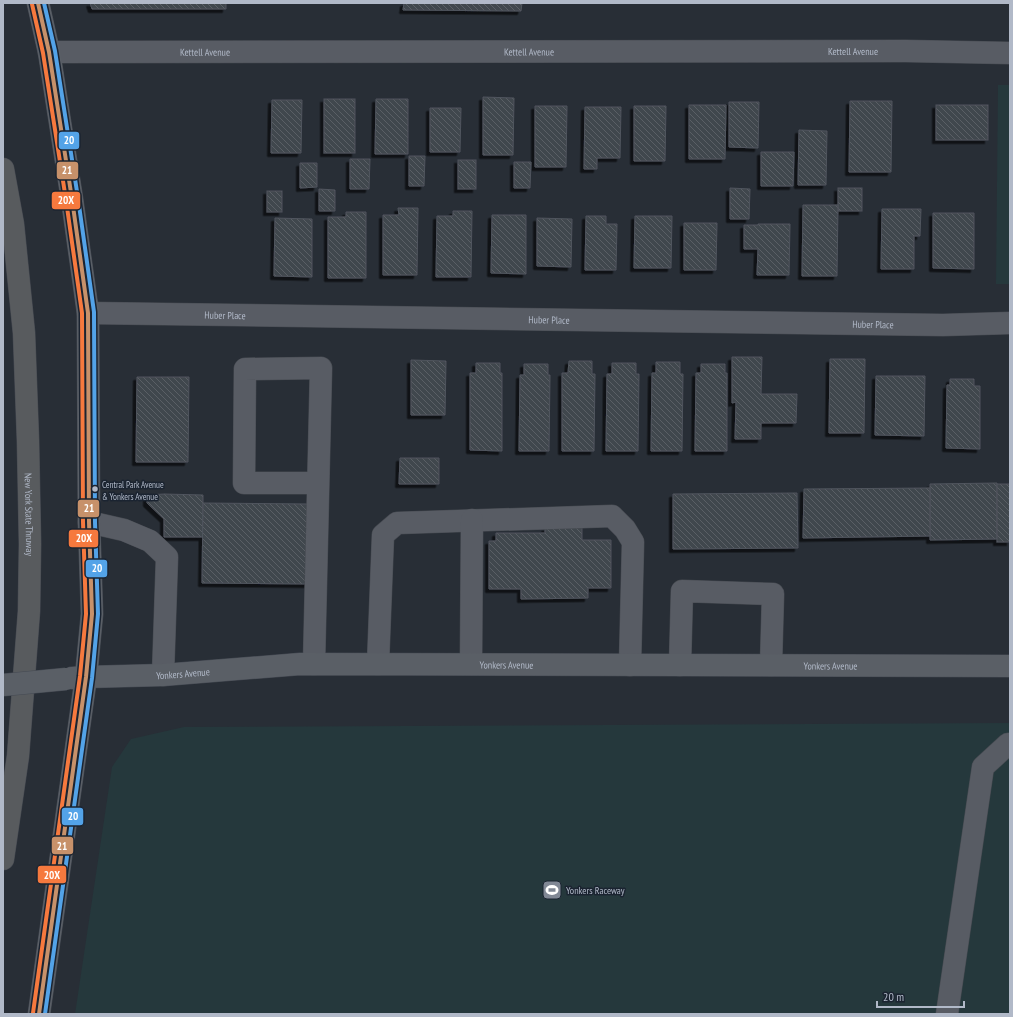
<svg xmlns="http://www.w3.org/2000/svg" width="1013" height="1017" font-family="'PT Sans Narrow',sans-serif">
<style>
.park{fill:#25383c}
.building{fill:url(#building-back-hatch);stroke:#50555e;filter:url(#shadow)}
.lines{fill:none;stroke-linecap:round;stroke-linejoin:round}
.minor-casing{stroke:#464a51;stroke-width:23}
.major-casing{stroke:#454a53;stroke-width:23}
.highway-casing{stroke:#454951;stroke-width:23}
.minor{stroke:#585c64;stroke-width:22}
.major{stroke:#5a5f66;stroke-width:22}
.highway{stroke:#585b5e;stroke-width:22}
.major-bridge-casing{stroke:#454a53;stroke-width:23;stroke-linecap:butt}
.major-bridge{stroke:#5a5f66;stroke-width:22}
.bus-1-casing{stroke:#1b2431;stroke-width:7}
.bus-2-casing{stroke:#1b2431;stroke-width:7}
.bus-3-casing{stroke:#1b2431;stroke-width:7}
.bus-1{stroke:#c7916a;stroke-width:4}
.bus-2{stroke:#f6793e;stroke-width:4}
.bus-3{stroke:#53a3e8;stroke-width:4}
.bus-dot{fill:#b1b9c8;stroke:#1b2431;stroke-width:1.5}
.labels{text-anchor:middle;stroke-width:3;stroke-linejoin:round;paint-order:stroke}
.bus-label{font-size:9px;fill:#b1b9c8;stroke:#1b2431;text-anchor:start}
.street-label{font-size:10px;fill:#b1b9c8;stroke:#1b2431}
.poi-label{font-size:10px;fill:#b1b9c8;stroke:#1b2431;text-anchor:start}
.line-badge{stroke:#1b2431;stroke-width:1.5}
.badge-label{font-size:11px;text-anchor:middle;font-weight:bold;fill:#fff}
</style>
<defs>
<pattern id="building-back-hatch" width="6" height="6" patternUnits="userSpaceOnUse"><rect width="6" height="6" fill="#41464d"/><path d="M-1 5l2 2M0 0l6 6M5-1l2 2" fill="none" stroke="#5a5f65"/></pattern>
<filter id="shadow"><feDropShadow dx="-3.5" dy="3.5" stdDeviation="0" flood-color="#0009"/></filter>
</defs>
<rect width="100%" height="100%" fill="#282e36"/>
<!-- park -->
<g class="park">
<polygon points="998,85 1010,85 1010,284 996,284"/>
<polygon points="1010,723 1010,1014 75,1014 112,767 131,739 184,727"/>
</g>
<!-- building -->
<g class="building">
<polygon points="90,3 226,3 226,9 92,9"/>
<polygon points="404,3 522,3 521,11 403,10"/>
<polygon points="483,97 514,98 513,155 483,155"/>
<rect x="324" y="99" width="31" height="54"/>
<polygon points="376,99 408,99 408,154 375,154"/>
<polygon points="272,100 302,100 301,153 271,153"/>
<polygon points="850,101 892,101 891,172 849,172"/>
<polygon points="729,102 759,102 758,148 729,147"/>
<polygon points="689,105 726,105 725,159 689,159"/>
<rect x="936" y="105" width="52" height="35"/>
<polygon points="535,106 567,106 566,167 535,167"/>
<polygon points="634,106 666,106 665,161 634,161"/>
<polygon points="585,107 621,107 620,158 597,158 597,169 584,169"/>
<polygon points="430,108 461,108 460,152 430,152"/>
<polygon points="799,130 827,131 826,185 798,185"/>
<polygon points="761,152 794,152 793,186 761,186"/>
<polygon points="409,156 425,156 424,186 409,186"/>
<polygon points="350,159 370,159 369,189 350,189"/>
<rect x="458" y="160" width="18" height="29"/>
<polygon points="514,162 531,162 530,188 514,188"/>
<polygon points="300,163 317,163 317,187 300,188"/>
<polygon points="730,188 750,189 749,219 730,219"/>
<rect x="838" y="188" width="24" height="23"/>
<polygon points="319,189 335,190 335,211 319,211"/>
<rect x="267" y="191" width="15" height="21"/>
<polygon points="803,205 838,205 837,276 802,276"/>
<polygon points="398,208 418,208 417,275 383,275 383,215 399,215"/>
<polygon points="882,209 921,209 920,236 914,236 914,269 881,269"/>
<polygon points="453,211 472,211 471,277 436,277 437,216 453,216"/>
<polygon points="346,212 366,212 366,278 328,278 328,217 346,217"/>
<polygon points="933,213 974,213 974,269 933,268"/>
<polygon points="492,215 526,215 526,274 491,273"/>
<polygon points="586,216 606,216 606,224 617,224 616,270 585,270"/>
<polygon points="635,216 672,216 671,268 634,268"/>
<polygon points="275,218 312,219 312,277 274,276"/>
<polygon points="537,218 572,219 571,267 537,266"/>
<polygon points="684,223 717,223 716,270 684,270"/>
<polygon points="758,224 790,224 789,275 757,275 758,249 744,249 744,225 758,225"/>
<polygon points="732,357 762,357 761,394 797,394 796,423 761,423 761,439 735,439 736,402 732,403"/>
<polygon points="830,359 865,359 864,433 829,433"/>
<polygon points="411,360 446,361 445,415 411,415"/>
<polygon points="569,361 592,361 592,374 595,374 594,451 562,451 562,373 568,373"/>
<polygon points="656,362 680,362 680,374 683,374 682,451 651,451 652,373 656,373"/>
<polygon points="476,363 500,363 500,373 502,373 502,451 470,450 470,373 476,373"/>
<polygon points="612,363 636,363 636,374 639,374 638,451 606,451 607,374 612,374"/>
<polygon points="524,364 548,364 548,375 550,375 549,451 519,451 520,375 524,375"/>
<polygon points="701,364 725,364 725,373 727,373 727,451 695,451 696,373 701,373"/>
<polygon points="876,376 925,376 924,436 875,435"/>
<polygon points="137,377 189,377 188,462 136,462"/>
<polygon points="950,379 974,379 974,386 980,386 980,449 946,448 947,385 950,385"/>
<polygon points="400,458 439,458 439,484 399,484"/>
<polygon points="997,483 997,539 930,540 930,484"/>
<rect x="997" y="484" width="13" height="58"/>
<polygon points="930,488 930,536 803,538 804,489"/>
<polygon points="797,493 798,548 673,549 673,494"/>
<polygon points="164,494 203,495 203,537 164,537 164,519 147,503 147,495"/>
<polygon points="203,503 309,504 308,584 202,583"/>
<polygon points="582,527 582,540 611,540 611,588 588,588 588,598 521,599 521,589 489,589 489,541 496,541 496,533 545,533 545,528"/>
</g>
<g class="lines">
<!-- minor casing -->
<g class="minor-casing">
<g id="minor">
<path id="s1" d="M49,52L906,51L1010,53"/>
<path id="s2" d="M88,313L943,325L1010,323"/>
<polyline points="89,522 124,530 150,541 167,557 163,675"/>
<polyline points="314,664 321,368 245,369 244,483 318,483"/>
<polyline points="378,664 383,535 397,523 612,516 625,529 633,542 630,665"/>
<polyline points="471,664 472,520"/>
<polyline points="680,665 682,591 773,594 771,665"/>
<polyline points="947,1014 983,767 1008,744 1010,744"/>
</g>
</g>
<!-- major casing -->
<g class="major-casing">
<g id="major">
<polyline points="38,3 49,52 72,199 88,313 89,522 92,614 86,677 39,1014"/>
<path id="s3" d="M72,678L86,677L163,675L300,664L1010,666"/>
</g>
</g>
<!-- highway casing -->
<g class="highway-casing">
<g id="highway">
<path id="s4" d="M3,169L13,224L24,333L28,441L30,544L29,611L18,756L3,859"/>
</g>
</g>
<!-- minor -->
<use href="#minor" class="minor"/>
<!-- major -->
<use href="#major" class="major"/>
<!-- highway -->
<use href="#highway" class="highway"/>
<!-- major-bridge casing -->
<g class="major-bridge-casing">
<polyline id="major-bridge" points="3,685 66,679"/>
</g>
<!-- major-bridge -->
<use href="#major-bridge" class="major-bridge"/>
<!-- bus-1 casing -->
<g class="bus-1-casing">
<polyline id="bus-1" points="38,3 49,52 72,199 88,313 89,522 92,614 86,677 39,1014"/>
</g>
<!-- bus-2 casing -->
<g class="bus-2-casing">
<polyline id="bus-2" points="32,4 43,53 66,200 82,313 83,522 86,614 80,676 33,1013"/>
</g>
<!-- bus-3 casing -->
<g class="bus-3-casing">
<polyline id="bus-3" points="44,3 55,51 78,198 94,312 95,522 98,614 92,678 45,1014"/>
</g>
<!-- bus-1 -->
<use href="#bus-1" class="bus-1"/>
<!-- bus-2 -->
<use href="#bus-2" class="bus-2"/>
<!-- bus-3 -->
<use href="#bus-3" class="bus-3"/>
</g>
<!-- icons -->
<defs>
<g id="stadium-square" transform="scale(1)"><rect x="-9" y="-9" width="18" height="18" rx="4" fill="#818895" stroke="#1b2431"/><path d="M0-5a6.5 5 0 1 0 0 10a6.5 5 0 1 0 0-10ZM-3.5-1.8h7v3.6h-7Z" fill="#fff"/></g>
</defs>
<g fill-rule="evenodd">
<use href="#stadium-square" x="552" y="890"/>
</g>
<!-- markers -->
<circle class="bus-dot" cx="95" cy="489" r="3.5"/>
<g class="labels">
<!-- bus labels -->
<g class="bus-label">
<text x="102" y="488">Central Park Avenue<tspan x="102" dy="12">&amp; Yonkers Avenue</tspan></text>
</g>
<!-- street labels -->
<g class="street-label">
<text dy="4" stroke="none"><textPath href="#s1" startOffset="156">Kettell Avenue</textPath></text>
<text dy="4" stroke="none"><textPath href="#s1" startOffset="480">Kettell Avenue</textPath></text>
<text dy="4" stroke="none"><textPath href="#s1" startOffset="804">Kettell Avenue</textPath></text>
<text dy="4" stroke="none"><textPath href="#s2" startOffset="137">Huber Place</textPath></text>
<text dy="4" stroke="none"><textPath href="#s2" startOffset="461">Huber Place</textPath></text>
<text dy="4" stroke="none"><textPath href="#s2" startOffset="785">Huber Place</textPath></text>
<text dy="4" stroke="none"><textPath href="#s4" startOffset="347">New York State Thruway</textPath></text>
<text dy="4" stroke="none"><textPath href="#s3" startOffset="435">Yonkers Avenue</textPath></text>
<text dy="4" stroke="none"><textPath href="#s3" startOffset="759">Yonkers Avenue</textPath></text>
<text dy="4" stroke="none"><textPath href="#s3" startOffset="111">Yonkers Avenue</textPath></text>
</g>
<!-- poi labels -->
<g class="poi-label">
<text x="566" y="894">Yonkers Raceway</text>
</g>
</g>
<g class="line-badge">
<rect x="58" y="131" width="22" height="19" rx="4" fill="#53a3e8"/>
<rect x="56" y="161" width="23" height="19" rx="4" fill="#c7916a"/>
<rect x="51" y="191" width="30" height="19" rx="4" fill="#f6793e"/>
<rect x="77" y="499" width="23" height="19" rx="4" fill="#c7916a"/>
<rect x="68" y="529" width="31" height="19" rx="4" fill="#f6793e"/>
<rect x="85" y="559" width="23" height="19" rx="4" fill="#53a3e8"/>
<rect x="61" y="807" width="23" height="19" rx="4" fill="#53a3e8"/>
<rect x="51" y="836" width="23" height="19" rx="4" fill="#c7916a"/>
<rect x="37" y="865" width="30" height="19" rx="4" fill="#f6793e"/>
</g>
<g class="badge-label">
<text x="69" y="144">20</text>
<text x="67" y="174">21</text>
<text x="66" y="204">20X</text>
<text x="89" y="512">21</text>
<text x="84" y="542">20X</text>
<text x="97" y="572">20</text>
<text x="73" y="820">20</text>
<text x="62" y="850">21</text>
<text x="52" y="879">20X</text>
</g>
<!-- border -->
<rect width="1013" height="1017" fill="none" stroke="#b1b9c8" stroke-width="8"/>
<!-- scale -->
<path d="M877 1001v6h87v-6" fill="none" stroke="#b1b9c8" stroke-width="2"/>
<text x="883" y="1001" font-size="12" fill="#b1b9c8" stroke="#1b2431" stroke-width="3" paint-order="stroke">20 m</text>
</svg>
